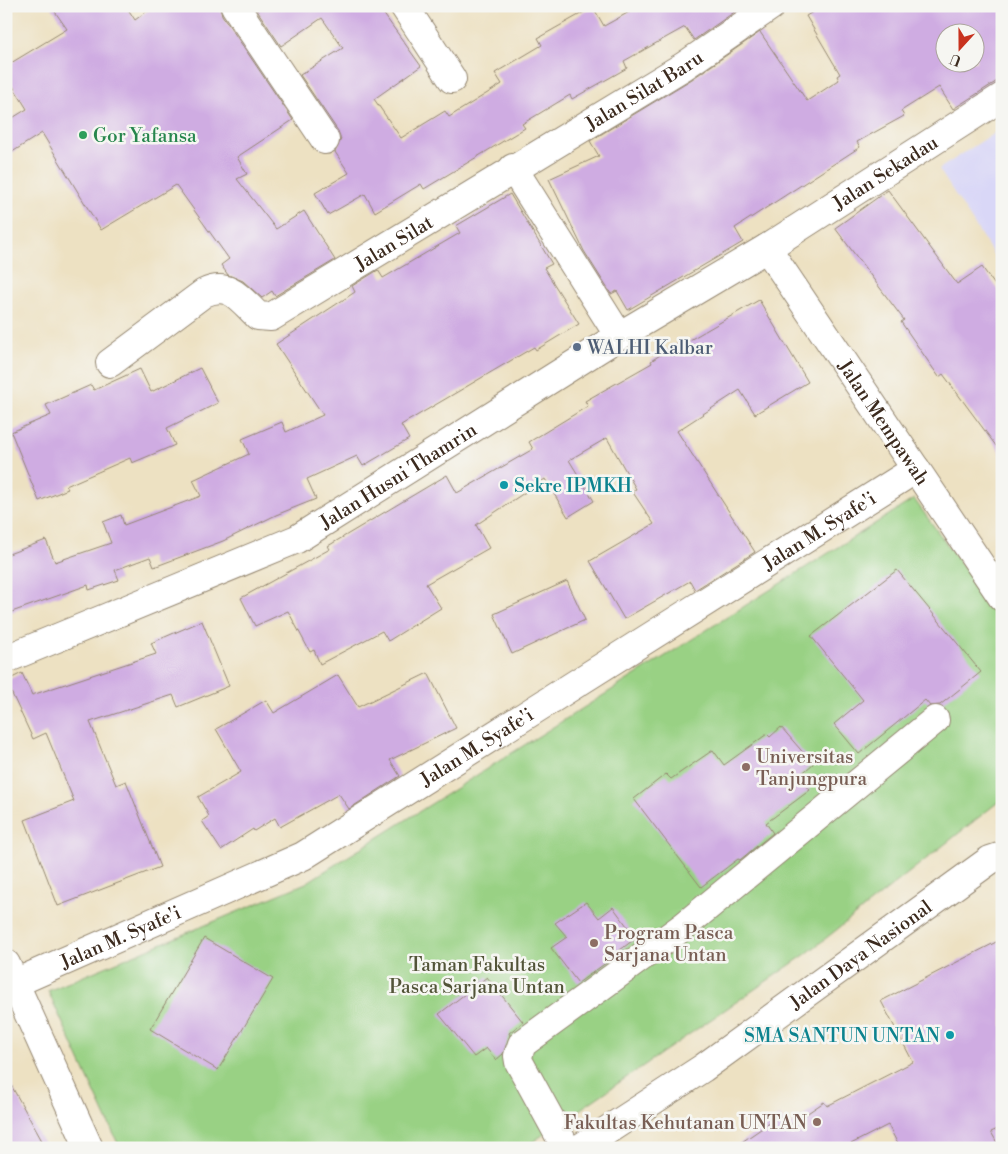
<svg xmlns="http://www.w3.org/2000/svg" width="1008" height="1154" font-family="'Libre Bodoni',serif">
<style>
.built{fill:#d9d7f7}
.green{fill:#99d184;stroke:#6a7e51}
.building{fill:#cface2;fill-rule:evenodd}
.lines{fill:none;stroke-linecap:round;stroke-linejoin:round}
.minor-casing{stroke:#948670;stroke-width:30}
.minor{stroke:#fff;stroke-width:28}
.leisure-dot{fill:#2e9e5b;stroke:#f6f6f2;stroke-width:2}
.service-dot{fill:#5c6f8a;stroke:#f6f6f2;stroke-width:2}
.culture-dot{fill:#0f9aa8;stroke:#f6f6f2;stroke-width:2}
.education-dot{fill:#8d6e63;stroke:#f6f6f2;stroke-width:2}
.labels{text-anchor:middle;stroke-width:5;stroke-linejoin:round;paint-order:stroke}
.street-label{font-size:19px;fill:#3b2a1e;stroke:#f6f6f2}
.leisure-label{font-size:19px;fill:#27864d;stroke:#f6f6f2;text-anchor:start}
.service-label{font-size:19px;fill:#4e5e75;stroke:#f6f6f2;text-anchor:start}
.culture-label{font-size:19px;fill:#0d838f;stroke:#f6f6f2;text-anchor:start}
.education-label{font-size:19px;fill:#785e54;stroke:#f6f6f2;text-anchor:start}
.park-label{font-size:19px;fill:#525438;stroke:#f6f6f2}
</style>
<rect width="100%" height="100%" fill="#f6f6f2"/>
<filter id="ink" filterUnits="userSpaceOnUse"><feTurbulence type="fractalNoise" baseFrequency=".02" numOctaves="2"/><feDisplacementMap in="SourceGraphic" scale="10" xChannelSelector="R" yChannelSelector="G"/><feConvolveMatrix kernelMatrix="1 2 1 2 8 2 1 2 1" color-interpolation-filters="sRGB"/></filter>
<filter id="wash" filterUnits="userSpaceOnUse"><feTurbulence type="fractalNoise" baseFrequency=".0096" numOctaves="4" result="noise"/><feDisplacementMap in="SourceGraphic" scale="20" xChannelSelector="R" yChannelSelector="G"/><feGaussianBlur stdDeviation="1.12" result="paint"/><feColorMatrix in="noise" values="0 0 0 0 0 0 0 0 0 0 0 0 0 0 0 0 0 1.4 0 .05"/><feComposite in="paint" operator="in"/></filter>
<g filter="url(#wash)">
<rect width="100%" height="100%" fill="#ede1c2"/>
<!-- built -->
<polygon class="built" points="1002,128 1002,268 939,169"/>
<!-- green -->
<polygon class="green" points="914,499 1002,620 1002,799 806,954 524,1148 120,1148 48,991 306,883"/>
<g id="blocks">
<!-- building -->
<g class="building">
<polygon points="51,6 126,6 135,20 154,6 220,6 222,15 293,120 237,157 247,174 237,179 276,229 304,211 335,260 275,296 272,291 262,298 243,281 228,275 221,265 229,259 176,185 101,230 42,133 6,156 6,122 27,109 6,75 6,66 67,29"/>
<polygon points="254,6 378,6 421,66 374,99 401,138 445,111 449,117 502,84 495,73 542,45 538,38 593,7 604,26 640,6 743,6 694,40 685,27 624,61 627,68 572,99 570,95 522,124 525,128 424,189 421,184 375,212 365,194 328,215 315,193 349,173 335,152 341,139 338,131 300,75 343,48 322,18 281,46"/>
<path d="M823,6H1002V78L953,109L939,87L901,111L904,116L857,142L860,147L735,228L743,242L628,310L617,291L611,294L584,251L549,179L599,156L590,141L692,79L760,32L807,101L839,80L837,76L840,74L806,16ZM946,32H976V62H946Z"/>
<polygon points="888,190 957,284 982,267 1002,295 1002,454 943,374 939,377 901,322 904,320 835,228"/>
<polygon points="510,194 552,264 544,268 579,324 536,350 534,347 401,425 409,439 363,466 357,456 307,479 316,499 276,515 223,541 154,567 150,557 115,570 119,580 89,590 88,585 6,614 6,555 46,540 55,562 111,543 103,522 121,515 124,525 201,496 193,480 249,454 242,439 282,422 286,432 323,415 276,344 355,292 352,286 378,270 383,278 460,233 456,226"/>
<polygon points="759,300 808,382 755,414 740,390 677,431 755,552 695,590 690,581 624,619 590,561 654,524 632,491 636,489 607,438 569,460 594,501 568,517 545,479 476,525 489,548 426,584 441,608 388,641 382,631 320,664 314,650 310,652 288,611 255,626 241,598 330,549 328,546 447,475 457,493 533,449 529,442 588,406 585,401 652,363 651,361 686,338 688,341"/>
<polygon points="200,368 218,403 167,428 175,445 132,463 130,458 66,486 68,489 39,501 11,432 51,415 46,405 91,385 94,390 140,369 151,392"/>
<polygon points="897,570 981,672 940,705 930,706 925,700 859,754 834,724 863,700 811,636"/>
<polygon points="567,581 585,620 512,654 494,614"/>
<polygon points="202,621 229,686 178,707 173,695 90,722 116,785 126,781 160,867 58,906 25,820 74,801 46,733 33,739 6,681 22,673 32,695 156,654 151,643"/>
<polygon points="428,673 456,728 390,760 400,776 349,809 339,794 280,827 275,818 254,831 253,829 221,850 202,821 209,816 198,797 241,772 216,729 266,700 274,713 338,675 358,707"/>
<polygon points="781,727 813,764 799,776 810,790 766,823 773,833 740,860 738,859 701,887 634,799 666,774 671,779 713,750 724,765 767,734 770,737"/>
<polygon points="586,902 599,918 613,907 636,938 620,950 621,952 578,983 551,948 567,937 555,923"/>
<polygon points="204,938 273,979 218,1070 150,1029"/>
<polygon points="1002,939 1002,1127 991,1132 1000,1148 900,1148 888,1125 843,1148 733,1148 780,1116 787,1127 824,1102 827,1106 913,1062 881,1001"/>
<polygon points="487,977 523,1022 509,1033 510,1035 503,1054 496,1060 486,1048 474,1057 439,1014"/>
<polygon points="6,1076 46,1148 6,1148"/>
</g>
</g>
</g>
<g filter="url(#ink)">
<use href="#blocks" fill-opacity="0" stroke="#948670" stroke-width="1"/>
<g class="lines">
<!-- minor casing -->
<g class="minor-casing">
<g id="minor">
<polyline points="235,6 325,140"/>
<polyline points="404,6 452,79"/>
<polyline points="513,168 619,336"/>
<path id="s1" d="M767,248L1002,597"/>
<path id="s2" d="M110,363L204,293C230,281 240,299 258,316L271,317L684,66L771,6"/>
<path id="s3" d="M6,659L297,539L619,336L767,248L1002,97"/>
<polyline points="6,964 89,1148"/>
<path id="s4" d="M15,983L303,856L916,469"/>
<polyline points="566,1148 519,1062 518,1056 522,1044 684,926 935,720"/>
<path id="s5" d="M580,1148L703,1068L990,860L1002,856"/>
</g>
</g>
<!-- minor -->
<use href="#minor" class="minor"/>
</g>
</g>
<!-- markers -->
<circle class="leisure-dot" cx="83" cy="135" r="5"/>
<circle class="service-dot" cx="577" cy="347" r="5"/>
<g class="culture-dot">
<circle cx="504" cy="485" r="5"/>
<circle cx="950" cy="1035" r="5"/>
</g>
<g class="education-dot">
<circle cx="746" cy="767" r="5"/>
<circle cx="594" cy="943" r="5"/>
<circle cx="817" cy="1122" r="5"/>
</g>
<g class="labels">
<!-- street labels -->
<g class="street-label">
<text dy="7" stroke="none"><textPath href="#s2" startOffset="631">Jalan Silat Baru</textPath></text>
<text dy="7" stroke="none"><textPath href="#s3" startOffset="1008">Jalan Sekadau</textPath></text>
<text dy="7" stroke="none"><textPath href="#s2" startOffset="338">Jalan Silat</textPath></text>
<text dy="7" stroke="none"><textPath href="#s1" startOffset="210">Jalan Mempawah</textPath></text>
<text dy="7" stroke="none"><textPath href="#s3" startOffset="434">Jalan Husni Thamrin</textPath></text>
<text dy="7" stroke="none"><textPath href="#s4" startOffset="925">Jalan M. Syafe'i</textPath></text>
<text dy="7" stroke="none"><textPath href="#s4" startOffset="520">Jalan M. Syafe'i</textPath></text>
<text dy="7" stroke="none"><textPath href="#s4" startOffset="115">Jalan M. Syafe'i</textPath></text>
<text dy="7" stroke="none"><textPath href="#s5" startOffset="341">Jalan Daya Nasional</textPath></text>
</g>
<!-- leisure labels -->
<g class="leisure-label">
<text x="93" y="142">Gor Yafansa</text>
</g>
<!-- service labels -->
<g class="service-label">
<text x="587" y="354">WALHI Kalbar</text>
</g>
<!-- culture labels -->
<g class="culture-label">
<text x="514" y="492">Sekre IPMKH</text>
<text x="940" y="1042" text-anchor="end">SMA SANTUN UNTAN</text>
</g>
<!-- education labels -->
<g class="education-label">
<text x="756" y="763">Universitas<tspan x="756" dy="22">Tanjungpura</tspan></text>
<text x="604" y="939">Program Pasca<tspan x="604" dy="22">Sarjana Untan</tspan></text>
<text x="807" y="1129" text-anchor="end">Fakultas Kehutanan UNTAN</text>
</g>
<!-- park labels -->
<g class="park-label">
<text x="477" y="971">Taman Fakultas<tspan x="477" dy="22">Pasca Sarjana Untan</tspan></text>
</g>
</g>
<!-- margin -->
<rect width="1008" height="1154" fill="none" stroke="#f6f6f2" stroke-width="25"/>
<!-- north arrow -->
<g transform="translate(960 48) rotate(201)"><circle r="24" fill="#f6f6f2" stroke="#aba49d"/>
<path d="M0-4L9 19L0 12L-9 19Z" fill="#c8321e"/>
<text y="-8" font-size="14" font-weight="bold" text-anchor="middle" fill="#3b2a1e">U</text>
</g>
</svg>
